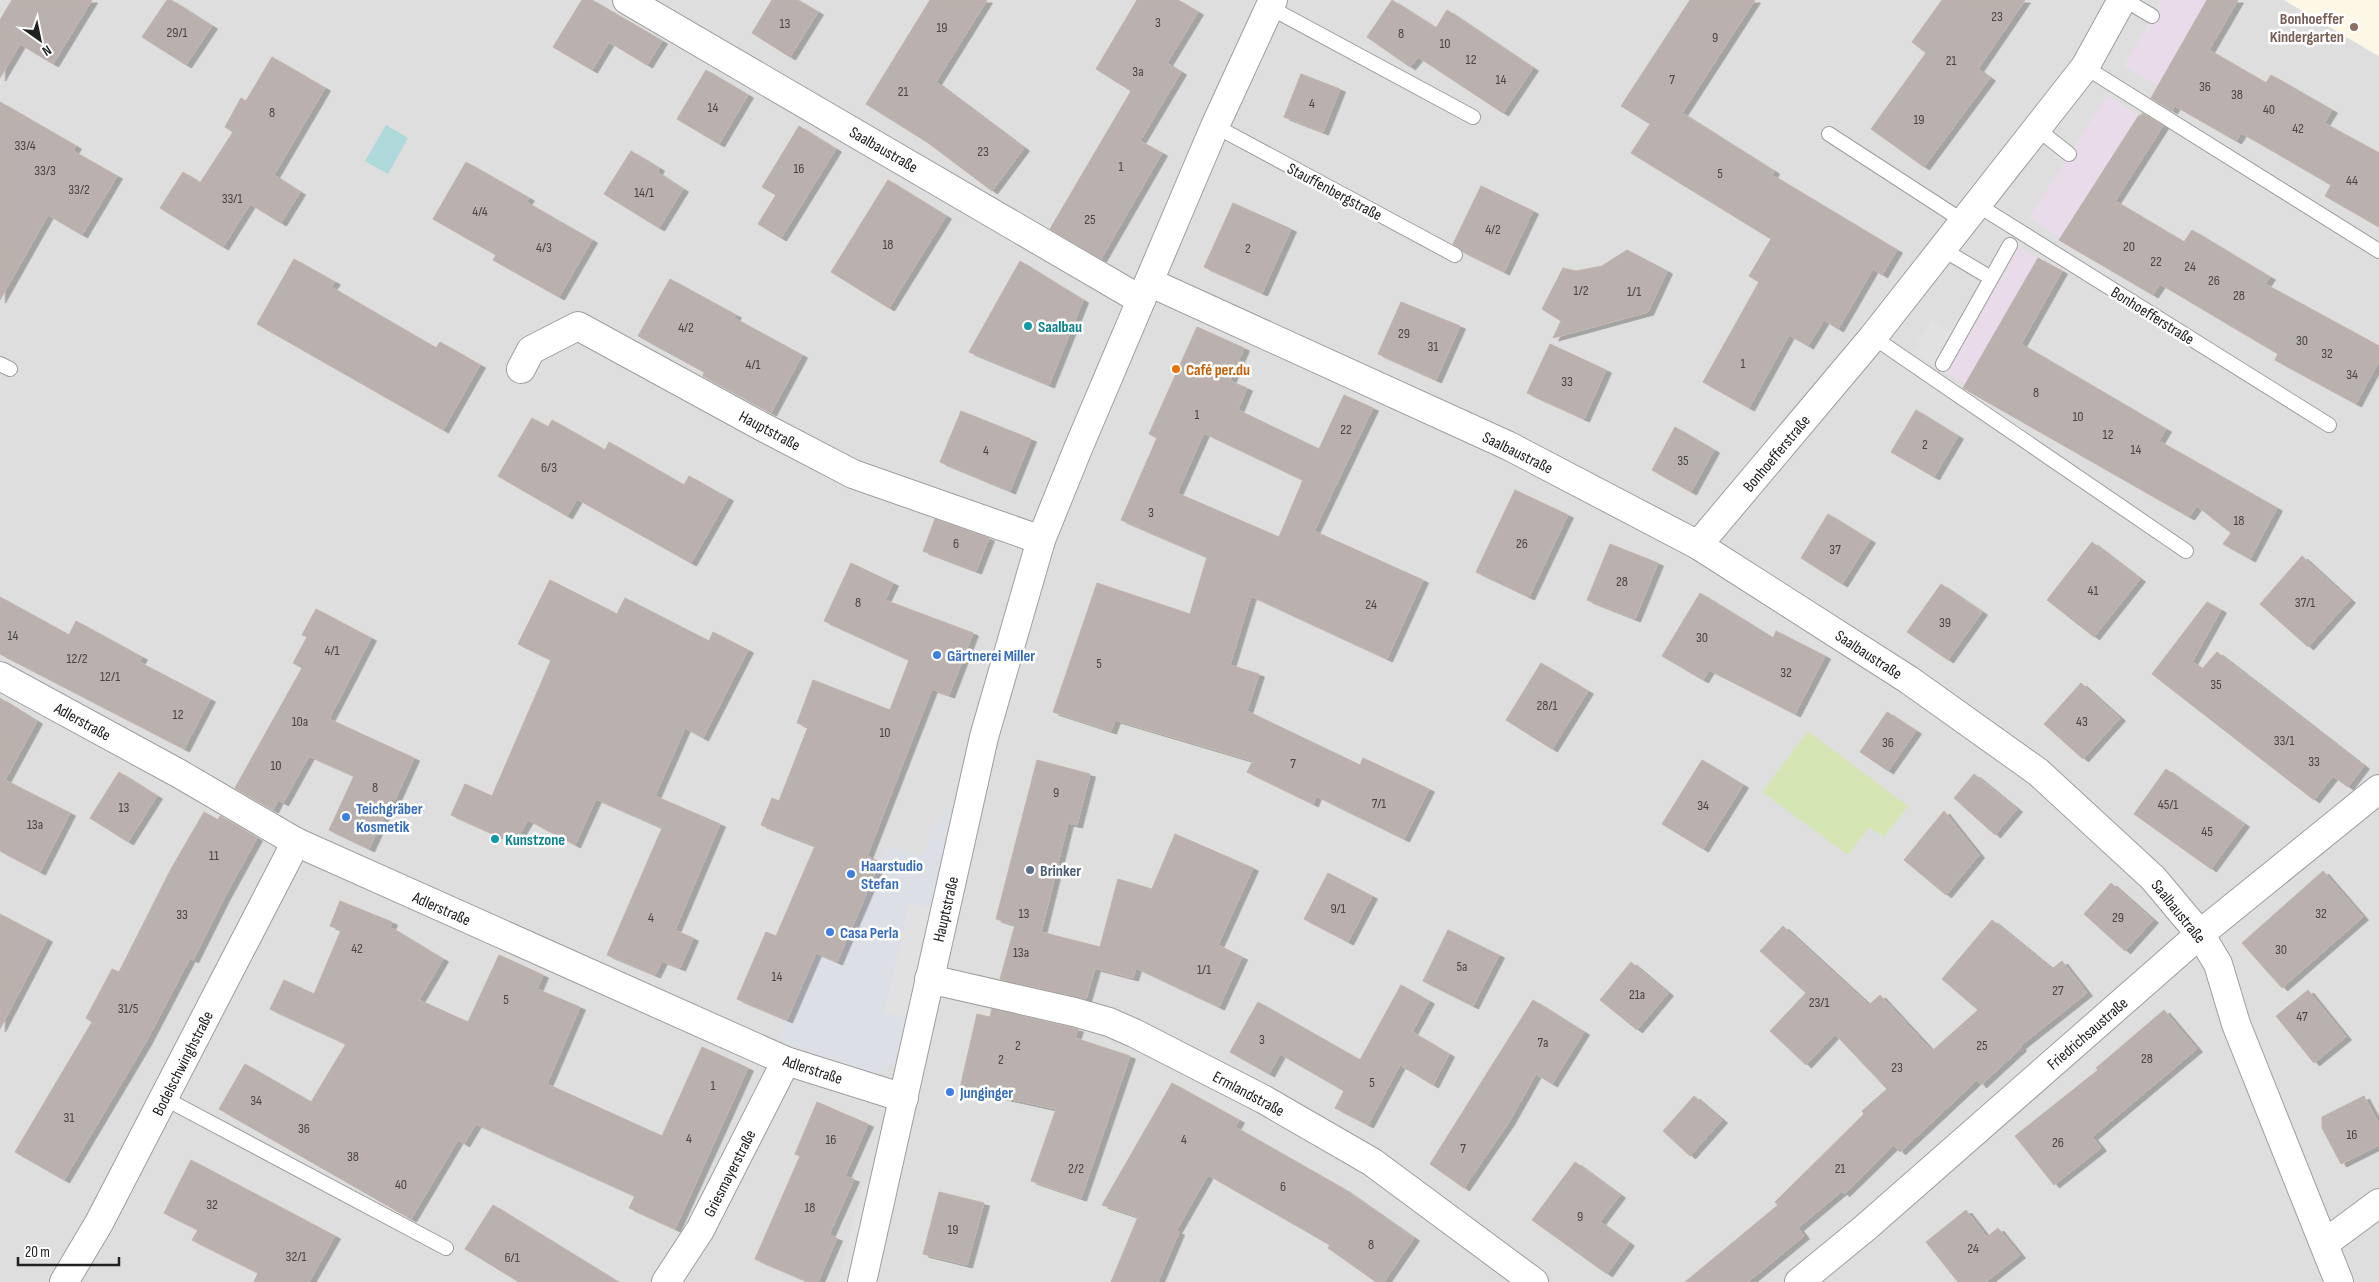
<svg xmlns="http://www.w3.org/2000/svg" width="2379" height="1282" font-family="'Sofia Sans Condensed',sans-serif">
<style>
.residential{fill:#dfdede}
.industrial{fill:#e9dbe9}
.education{fill:#fdf8e6}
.grass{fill:#d5e5b4}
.parking{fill:#e1e1e1}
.plaza{fill:#dddfe6}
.water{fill:#aed8da}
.building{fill:#bab1ae;stroke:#c1b2ac;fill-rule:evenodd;filter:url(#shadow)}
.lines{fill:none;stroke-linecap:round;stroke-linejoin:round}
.service-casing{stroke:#9e9e9e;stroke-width:16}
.minor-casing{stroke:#9e9e9e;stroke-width:30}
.tertiary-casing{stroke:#9e9e9e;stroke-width:30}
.service{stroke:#fff;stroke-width:14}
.minor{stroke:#fff;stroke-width:28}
.tertiary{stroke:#fff;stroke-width:28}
.education-dot{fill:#8d6e63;stroke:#fff;stroke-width:2}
.culture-dot{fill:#0f9aa8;stroke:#fff;stroke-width:2}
.food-dot{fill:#e8710a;stroke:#fff;stroke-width:2}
.shop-dot{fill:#3f7fe0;stroke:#fff;stroke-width:2}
.service-dot{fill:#5c6f8a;stroke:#fff;stroke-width:2}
.labels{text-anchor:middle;stroke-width:5;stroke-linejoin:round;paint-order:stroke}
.number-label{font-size:14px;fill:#474544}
.education-label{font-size:16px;font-weight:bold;fill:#785e54;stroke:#fff;text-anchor:end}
.street-label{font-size:16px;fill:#212121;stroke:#fff}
.culture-label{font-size:16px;font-weight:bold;fill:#0d838f;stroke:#fff;text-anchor:start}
.food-label{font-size:16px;font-weight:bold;fill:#c56008;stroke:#fff;text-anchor:start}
.shop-label{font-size:16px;font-weight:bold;fill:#366cbe;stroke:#fff;text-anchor:start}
.service-label{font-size:16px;font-weight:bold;fill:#4e5e75;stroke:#fff;text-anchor:start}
</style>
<defs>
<filter id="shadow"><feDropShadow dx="5.5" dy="3" stdDeviation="0" flood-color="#0004"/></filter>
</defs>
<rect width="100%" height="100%" fill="#f1ede9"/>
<!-- residential -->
<rect class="residential" x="0" y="0" width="2379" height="1282"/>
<!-- industrial -->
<g class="industrial">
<polygon points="2161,0 2238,0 2182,99 2124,66"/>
<polygon points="2107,95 2161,129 2083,252 2029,218"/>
<polygon points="2005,239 2062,271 1990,398 1933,365"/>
</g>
<!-- education -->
<polygon class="education" points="2284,0 2379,0 2379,56 2375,54"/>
<!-- grass -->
<polygon class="grass" points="1808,731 1908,806 1884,837 1869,827 1848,855 1762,792"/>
<!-- parking -->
<g class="parking">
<polygon points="1931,319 1953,331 1933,365 1912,353"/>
<polygon points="909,903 932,908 907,1018 884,1013"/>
<polygon points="875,1177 849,1282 838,1282 862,1187"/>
</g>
<!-- plaza -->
<polygon class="plaza" points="945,808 951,809 932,908 909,903 884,1013 907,1018 896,1059 883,1071 876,1073 863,1072 779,1039 816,953 837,962 887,845 921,856"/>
<!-- water -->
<polygon class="water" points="386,125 408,138 388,174 365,161"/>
<!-- building -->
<g class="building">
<polygon points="12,0 92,0 53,64 20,44 0,78 0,20"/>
<polygon points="167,0 171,0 212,26 186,65 142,37"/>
<polygon points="582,0 592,0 662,41 647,65 609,42 592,70 553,47"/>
<polygon points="772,0 798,0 818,12 790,57 752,33"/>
<polygon points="930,0 987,0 936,82 1024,148 992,191 927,142 866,104"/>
<polygon points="1137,0 1178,0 1198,12 1167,63 1181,72 1140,141 1162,153 1101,259 1050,229 1131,91 1096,69"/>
<polygon points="1392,0 1436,28 1447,10 1533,68 1503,113 1418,57 1410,67 1367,37"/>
<polygon points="1690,0 1755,0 1682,113 1774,171 1772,175 1897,250 1882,275 1873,269 1838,329 1824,320 1808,346 1789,335 1749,408 1703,382 1759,282 1749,276 1771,239 1631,153 1650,124 1621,106"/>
<polygon points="1942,0 2025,0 1978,69 1990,78 1924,167 1871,129 1926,53 1912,42"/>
<polygon points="2207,0 2238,0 2209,50 2266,83 2271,75 2332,110 2324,123 2379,153 2379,227 2325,196 2331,185 2264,146 2241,133 2236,141 2175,106 2172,111 2151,98"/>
<polygon points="272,57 325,88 274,175 300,192 281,223 250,204 223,247 160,208 183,172 200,183 233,132 225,127 241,98 246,101"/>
<polygon points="706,70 748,95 719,144 677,119"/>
<polygon points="1301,74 1340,89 1323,132 1284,117"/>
<polygon points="0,102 76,146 73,151 117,176 82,235 48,215 0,300"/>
<polygon points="2142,113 2163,126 2115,201 2184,242 2192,230 2270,277 2265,284 2379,346 2379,361 2356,404 2275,360 2278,354 2160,284 2153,295 2059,240 2139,115 2141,116"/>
<polygon points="799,126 836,149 781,238 758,224 776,195 762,187"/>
<polygon points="631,151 659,168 657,172 683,189 659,228 604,194"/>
<polygon points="466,162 529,198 526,202 592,240 559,297 493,260 496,255 433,219"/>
<polygon points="888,180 946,216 889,308 831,272"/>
<polygon points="1481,186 1533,211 1504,272 1463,252 1453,244"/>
<polygon points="1233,203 1291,229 1262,293 1204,267"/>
<polygon points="1627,250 1667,271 1648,312 1553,338 1561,321 1542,309 1563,268 1576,271 1602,266"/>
<polygon points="2038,258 2062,271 2021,344 2166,429 2159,441 2277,508 2250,559 2223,544 2231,533 2197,506 2189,517 1963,388"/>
<polygon points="294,259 335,282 331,287 436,348 440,342 480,365 443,430 257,324"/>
<polygon points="1020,261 1083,300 1049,385 969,352"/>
<polygon points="670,279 736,315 734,318 802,355 771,413 703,376 704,372 638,336"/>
<polygon points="1401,302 1460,326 1436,380 1378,354"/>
<path d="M1197,327L1244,348L1230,381L1247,388L1238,410L1319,449L1344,395L1373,408L1314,531L1423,580L1387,659L1251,596L1230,665L1259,674L1247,711L1360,765L1363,758L1429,789L1404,839L1316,796L1313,804L1247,772L1253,761L1115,720L1111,731L1053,712L1097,583L1190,614L1207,557L1121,520L1157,438L1149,434ZM1204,433L1303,480L1279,537L1177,493Z"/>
<polygon points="1550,344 1606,370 1584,419 1527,393"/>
<polygon points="1916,410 1958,436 1934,477 1891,452"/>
<polygon points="961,411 1031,439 1010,491 940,462"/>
<polygon points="532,418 548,427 552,420 605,450 609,442 684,485 689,476 728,498 691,563 577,499 567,516 498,476"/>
<polygon points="1675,427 1714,450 1691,492 1652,470"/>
<polygon points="1515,490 1568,515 1529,597 1476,572"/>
<polygon points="1828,514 1870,540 1842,584 1801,558"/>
<polygon points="935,519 989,538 976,571 923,551"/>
<polygon points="2092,542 2140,579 2094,637 2047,600"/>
<polygon points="1610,544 1658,563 1635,619 1587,600"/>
<polygon points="2302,556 2350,600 2308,647 2260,604"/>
<polygon points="851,563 893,583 885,600 973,633 949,695 932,689 867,856 880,862 837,962 816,953 787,1020 737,999 766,932 776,936 815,846 761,825 772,798 779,801 808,727 797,723 813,680 890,710 909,660 824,621"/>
<polygon points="550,580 617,614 625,598 709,641 713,632 748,650 703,738 685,728 655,796 720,824 675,930 693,938 680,968 662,961 655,975 607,955 662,828 596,799 575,845 528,820 514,843 451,815 465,784 492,796 551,660 518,644"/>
<polygon points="1941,584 1982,612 1948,660 1907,632"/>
<polygon points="1700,593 1773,638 1776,631 1825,656 1795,714 1709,670 1703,680 1662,656"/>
<polygon points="0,597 69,635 76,621 142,657 139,662 210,699 184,749 0,654"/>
<polygon points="2207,602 2221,610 2192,662 2202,669 2217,652 2364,766 2348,787 2333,776 2314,800 2152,674"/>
<polygon points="316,609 371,638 329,719 414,758 395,800 392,799 369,849 329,830 354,776 309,756 283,803 278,800 273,810 235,788 302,668 293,663 307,637 302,635"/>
<polygon points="1541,663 1588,691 1552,749 1506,720"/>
<polygon points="2081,683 2120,718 2083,759 2044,724"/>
<polygon points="0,698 37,721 5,780 70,813 40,872 0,851"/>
<polygon points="1887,712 1916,731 1888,771 1860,752"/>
<polygon points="1037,760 1090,774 1077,825 1068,823 1041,932 1100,947 1118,879 1152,889 1175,834 1253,868 1218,945 1242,957 1219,1007 1136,968 1133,978 1095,968 1086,999 1000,979 1015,925 996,919"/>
<polygon points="1702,760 1743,785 1703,849 1662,824"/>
<polygon points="2166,769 2244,824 2211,869 2134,814"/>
<polygon points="119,772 157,796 128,842 90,818"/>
<polygon points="1974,774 2017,809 1995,835 1954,798"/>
<polygon points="1944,811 1979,855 1946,895 1904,860"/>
<polygon points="204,812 218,820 220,816 257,838 224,898 193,960 190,958 146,1042 64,1180 15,1152 92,1022 86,1018 112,969 119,972 171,869"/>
<polygon points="2323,871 2363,917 2282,988 2242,943"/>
<polygon points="1328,873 1372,896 1348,942 1304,919"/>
<polygon points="2111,883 2153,920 2125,951 2084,914"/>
<polygon points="340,901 392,922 390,927 443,959 419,1000 468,1022 499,955 543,975 537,989 580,1007 547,1084 662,1136 702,1047 748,1068 675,1229 629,1208 635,1196 476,1124 464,1144 458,1140 411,1219 219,1109 245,1064 311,1102 346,1044 270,1009 284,980 314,994 341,930 330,926"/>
<polygon points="0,914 47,939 0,1029"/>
<polygon points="1992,920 2052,969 2062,961 2087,993 2020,1046 2021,1048 1981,1085 1977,1080 1900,1152 1894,1145 1844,1194 1842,1191 1798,1228 1804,1236 1748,1282 1685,1282 1778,1205 1775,1202 1864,1114 1862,1111 1887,1089 1835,1034 1806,1065 1770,1031 1806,993 1760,951 1783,926 1869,1005 1880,995 1932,1051 1978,1010 1942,979"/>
<polygon points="1448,930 1499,955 1473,1006 1423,981"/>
<polygon points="1631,962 1668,993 1637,1030 1600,1000"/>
<polygon points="1401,985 1429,1001 1412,1032 1449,1054 1433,1085 1400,1065 1368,1125 1335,1108 1344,1091 1280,1054 1269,1074 1230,1052 1258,1002 1360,1060"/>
<polygon points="2308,990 2346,1037 2314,1063 2276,1016"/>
<polygon points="1533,1000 1584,1032 1552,1084 1536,1074 1509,1122 1464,1188 1430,1164"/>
<polygon points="992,1009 1078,1029 1075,1038 1130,1056 1081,1198 1031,1181 1056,1109 960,1088 977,1014 990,1017"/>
<polygon points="2164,1010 2197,1049 2092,1137 2101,1148 2054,1185 2015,1136 2098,1070 2096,1068"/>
<polygon points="1172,1083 1239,1120 1235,1127 1344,1189 1414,1238 1384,1282 1376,1282 1328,1248 1330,1245 1208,1175 1176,1231 1179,1232 1158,1282 1111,1282 1138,1217 1102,1205"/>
<polygon points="1694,1096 1722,1120 1690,1156 1663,1131"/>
<polygon points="2364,1096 2379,1124 2379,1145 2341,1164 2322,1128 2322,1117"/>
<polygon points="817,1102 868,1124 845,1176 854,1179 829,1235 837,1238 818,1282 809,1282 755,1259 800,1156 795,1154"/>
<polygon points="191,1160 335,1236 309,1282 254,1282 258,1273 192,1240 198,1230 164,1213"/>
<polygon points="1575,1162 1620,1195 1600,1222 1629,1243 1607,1274 1532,1220"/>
<polygon points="939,1192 984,1203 967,1265 923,1254"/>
<polygon points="493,1205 618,1282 519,1282 465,1249"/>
<polygon points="1966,1210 1987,1237 1998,1228 2020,1255 1986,1282 1958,1282 1926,1242"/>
</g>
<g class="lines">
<!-- service casing -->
<g class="service-casing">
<g id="service">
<polyline points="2125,0 2152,16"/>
<polyline points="1269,7 1473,117"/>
<polyline points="2085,67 2379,251"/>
<polyline points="1215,126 1455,255"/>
<polyline points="2036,128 2069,154"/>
<polyline points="1829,134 1963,221"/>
<polyline points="1976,204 2329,425"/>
<polyline points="1942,249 1991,278"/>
<polyline points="1873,337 2186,551"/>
<polyline points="0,364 10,369"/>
<polyline points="1943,364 2010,245"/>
<polyline points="164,1098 446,1248"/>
</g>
</g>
<!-- minor casing -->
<g class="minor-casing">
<g id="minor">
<polyline points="627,0 1141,300"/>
<polyline points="1149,282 1509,446 1698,545 1909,680 2038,772 2153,878 2200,934 2218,964 2236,1024 2339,1282"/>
<polyline points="521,369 531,350 578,326 761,426 853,474 1041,540"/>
<polyline points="1698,545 1873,337 2085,67 2122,0"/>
<polyline points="0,676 178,773 296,842 786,1061 904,1098"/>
<polyline points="929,979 1074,1012 1109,1022 1134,1033 1263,1099 1372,1162 1534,1282"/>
<polyline points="2325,1243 2379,1203"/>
<polyline points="64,1282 99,1223 296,842"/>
<polyline points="666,1282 700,1230 786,1061"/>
<polyline points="1799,1282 1865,1228 2200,934 2379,789"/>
</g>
</g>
<!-- tertiary casing -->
<g class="tertiary-casing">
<polyline id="tertiary" points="862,1282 984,737 1041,540 1077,451 1215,126 1273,0"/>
</g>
<!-- service -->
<use href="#service" class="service"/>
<!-- minor -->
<use href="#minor" class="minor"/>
<!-- tertiary -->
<use href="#tertiary" class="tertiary"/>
</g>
<!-- markers -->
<circle class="education-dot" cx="2354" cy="27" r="5"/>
<g class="culture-dot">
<circle cx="1028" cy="326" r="5"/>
<circle cx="495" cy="839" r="5"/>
</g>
<circle class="food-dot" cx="1176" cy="369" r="5"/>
<g class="shop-dot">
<circle cx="937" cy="655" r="5"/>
<circle cx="346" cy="817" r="5"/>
<circle cx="851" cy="874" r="5"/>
<circle cx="830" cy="932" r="5"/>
<circle cx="950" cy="1092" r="5"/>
</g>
<circle class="service-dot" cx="1030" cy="870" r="5"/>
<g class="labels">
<!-- number labels -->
<g class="number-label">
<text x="1997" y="21">23</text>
<text x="1158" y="27">3</text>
<text x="785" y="28">13</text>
<text x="942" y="32">19</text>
<text x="177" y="37">29/1</text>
<text x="1401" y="38">8</text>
<text x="1715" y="42">9</text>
<text x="1445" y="48">10</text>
<text x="1471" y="64">12</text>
<text x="1951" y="65">21</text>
<text x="1138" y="76">3a</text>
<text x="1501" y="84">14</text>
<text x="1672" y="84">7</text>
<text x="2205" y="91">36</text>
<text x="903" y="96">21</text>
<text x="2237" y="99">38</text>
<text x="1312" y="108">4</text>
<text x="713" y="112">14</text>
<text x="2269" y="114">40</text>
<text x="272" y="117">8</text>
<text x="1919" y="124">19</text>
<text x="2298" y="133">42</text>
<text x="25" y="150">33/4</text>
<text x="983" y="156">23</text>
<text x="1121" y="171">1</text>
<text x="799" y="173">16</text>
<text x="45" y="175">33/3</text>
<text x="1720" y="178">5</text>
<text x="2352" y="185">44</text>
<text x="79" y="194">33/2</text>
<text x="644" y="197">14/1</text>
<text x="232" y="203">33/1</text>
<text x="480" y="216">4/4</text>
<text x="1090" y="224">25</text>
<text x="1493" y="234">4/2</text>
<text x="888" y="249">18</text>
<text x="2129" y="251">20</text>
<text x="544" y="252">4/3</text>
<text x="1248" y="253">2</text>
<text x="2156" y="266">22</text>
<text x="2190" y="271">24</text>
<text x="2214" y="285">26</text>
<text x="1581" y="295">1/2</text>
<text x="1634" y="296">1/1</text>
<text x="2239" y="300">28</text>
<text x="686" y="332">4/2</text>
<text x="1404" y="338">29</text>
<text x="2302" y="345">30</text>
<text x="1433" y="351">31</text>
<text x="2327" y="358">32</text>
<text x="1743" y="368">1</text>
<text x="753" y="369">4/1</text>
<text x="2352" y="379">34</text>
<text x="1567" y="386">33</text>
<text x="2036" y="397">8</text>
<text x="1197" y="419">1</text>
<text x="2078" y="421">10</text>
<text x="1346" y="434">22</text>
<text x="2108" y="439">12</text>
<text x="1925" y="449">2</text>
<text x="2136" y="454">14</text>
<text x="986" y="455">4</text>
<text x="1683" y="465">35</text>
<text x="549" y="472">6/3</text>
<text x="1151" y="517">3</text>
<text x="2239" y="525">18</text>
<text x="956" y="548">6</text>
<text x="1522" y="548">26</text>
<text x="1835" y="554">37</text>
<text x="1622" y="586">28</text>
<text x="2093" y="595">41</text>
<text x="858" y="607">8</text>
<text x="2305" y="607">37/1</text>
<text x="1371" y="609">24</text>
<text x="1945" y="627">39</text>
<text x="13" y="640">14</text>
<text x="1702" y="642">30</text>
<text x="332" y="655">4/1</text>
<text x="77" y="663">12/2</text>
<text x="1099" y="668">5</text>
<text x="1786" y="677">32</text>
<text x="110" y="681">12/1</text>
<text x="2216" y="689">35</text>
<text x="1547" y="710">28/1</text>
<text x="178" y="719">12</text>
<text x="300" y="726">10a</text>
<text x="2082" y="726">43</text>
<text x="885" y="737">10</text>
<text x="2284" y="745">33/1</text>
<text x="1888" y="747">36</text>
<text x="2314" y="766">33</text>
<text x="1293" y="768">7</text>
<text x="276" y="770">10</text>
<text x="375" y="792">8</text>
<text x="1056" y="797">9</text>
<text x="1379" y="808">7/1</text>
<text x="2168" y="809">45/1</text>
<text x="1703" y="810">34</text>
<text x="124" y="812">13</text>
<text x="35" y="829">13a</text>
<text x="2207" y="836">45</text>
<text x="214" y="860">11</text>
<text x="1338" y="913">9/1</text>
<text x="1024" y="918">13</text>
<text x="2321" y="918">32</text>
<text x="182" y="919">33</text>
<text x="651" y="922">4</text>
<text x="2118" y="922">29</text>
<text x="357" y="953">42</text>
<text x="2281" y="954">30</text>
<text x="1021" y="957">13a</text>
<text x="1462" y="971">5a</text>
<text x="1204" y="974">1/1</text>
<text x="777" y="981">14</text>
<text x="2058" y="995">27</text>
<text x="1637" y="999">21a</text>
<text x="506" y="1004">5</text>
<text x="1819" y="1007">23/1</text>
<text x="128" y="1013">31/5</text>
<text x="2302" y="1021">47</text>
<text x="1262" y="1044">3</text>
<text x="1543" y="1047">7a</text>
<text x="1018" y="1050">2</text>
<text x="1982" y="1050">25</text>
<text x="2147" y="1063">28</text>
<text x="1001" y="1064">2</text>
<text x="1897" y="1072">23</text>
<text x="1372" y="1087">5</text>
<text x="713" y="1090">1</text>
<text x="256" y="1105">34</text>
<text x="69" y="1122">31</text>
<text x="304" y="1133">36</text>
<text x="2352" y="1139">16</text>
<text x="689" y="1143">4</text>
<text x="831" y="1144">16</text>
<text x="1184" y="1144">4</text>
<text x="2058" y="1147">26</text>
<text x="1463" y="1153">7</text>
<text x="353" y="1161">38</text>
<text x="1076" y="1173">2/2</text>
<text x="1840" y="1173">21</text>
<text x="401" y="1189">40</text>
<text x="1283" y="1191">6</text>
<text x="212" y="1209">32</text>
<text x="810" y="1212">18</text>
<text x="1580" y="1221">9</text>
<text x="953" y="1234">19</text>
<text x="1371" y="1249">8</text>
<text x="1973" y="1253">24</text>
<text x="296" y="1261">32/1</text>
<text x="512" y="1262">6/1</text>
</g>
<!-- education labels -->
<g class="education-label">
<text x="2344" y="24">Bonhoeffer<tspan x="2344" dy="18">Kindergarten</tspan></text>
</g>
<!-- street labels -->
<g class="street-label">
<text transform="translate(884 149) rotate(30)" y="6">Saalbaustraße</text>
<text transform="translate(1335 191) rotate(28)" y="6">Stauffenbergstraße</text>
<text transform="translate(2153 315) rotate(32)" y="6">Bonhoefferstraße</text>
<text transform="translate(770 430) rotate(28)" y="6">Hauptstraße</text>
<text transform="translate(1518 452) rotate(26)" y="6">Saalbaustraße</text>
<text transform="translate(1776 453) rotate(-50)" y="6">Bonhoefferstraße</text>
<text transform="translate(1869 654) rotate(33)" y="6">Saalbaustraße</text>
<text transform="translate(83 721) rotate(29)" y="6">Adlerstraße</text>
<text transform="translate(442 908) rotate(24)" y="6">Adlerstraße</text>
<text transform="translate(945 909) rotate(-77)" y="6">Hauptstraße</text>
<text transform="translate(2179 911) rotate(51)" y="6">Saalbaustraße</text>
<text transform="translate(2087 1033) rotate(-41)" y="6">Friedrichsaustraße</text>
<text transform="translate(182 1063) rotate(-63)" y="6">Bodelschwinghstraße</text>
<text transform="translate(813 1069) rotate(18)" y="6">Adlerstraße</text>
<text transform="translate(1249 1093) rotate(28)" y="6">Ermlandstraße</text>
<text transform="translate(729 1173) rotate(-63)" y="6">Griesmayerstraße</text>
</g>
<!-- culture labels -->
<g class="culture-label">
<text x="1038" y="332">Saalbau</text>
<text x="505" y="845">Kunstzone</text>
</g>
<!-- food labels -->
<g class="food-label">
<text x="1186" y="375">Café per.du</text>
</g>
<!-- shop labels -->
<g class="shop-label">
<text x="947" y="661">Gärtnerei Miller</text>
<text x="356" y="814">Teichgräber<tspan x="356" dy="18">Kosmetik</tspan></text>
<text x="861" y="871">Haarstudio<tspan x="861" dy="18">Stefan</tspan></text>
<text x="840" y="938">Casa Perla</text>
<text x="960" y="1098">Junginger</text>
</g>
<!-- service labels -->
<g class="service-label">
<text x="1040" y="876">Brinker</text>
</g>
</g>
<!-- north arrow -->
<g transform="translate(40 40) rotate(147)" stroke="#ffffff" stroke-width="4" paint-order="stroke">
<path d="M0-4L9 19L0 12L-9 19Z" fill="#212121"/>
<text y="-8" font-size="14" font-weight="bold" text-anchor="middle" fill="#212121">N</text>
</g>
<!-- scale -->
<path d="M18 1257v8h101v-8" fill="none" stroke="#212121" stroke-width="2.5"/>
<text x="25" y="1257" font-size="15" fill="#212121" stroke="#ffffff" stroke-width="4" paint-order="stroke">20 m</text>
</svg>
